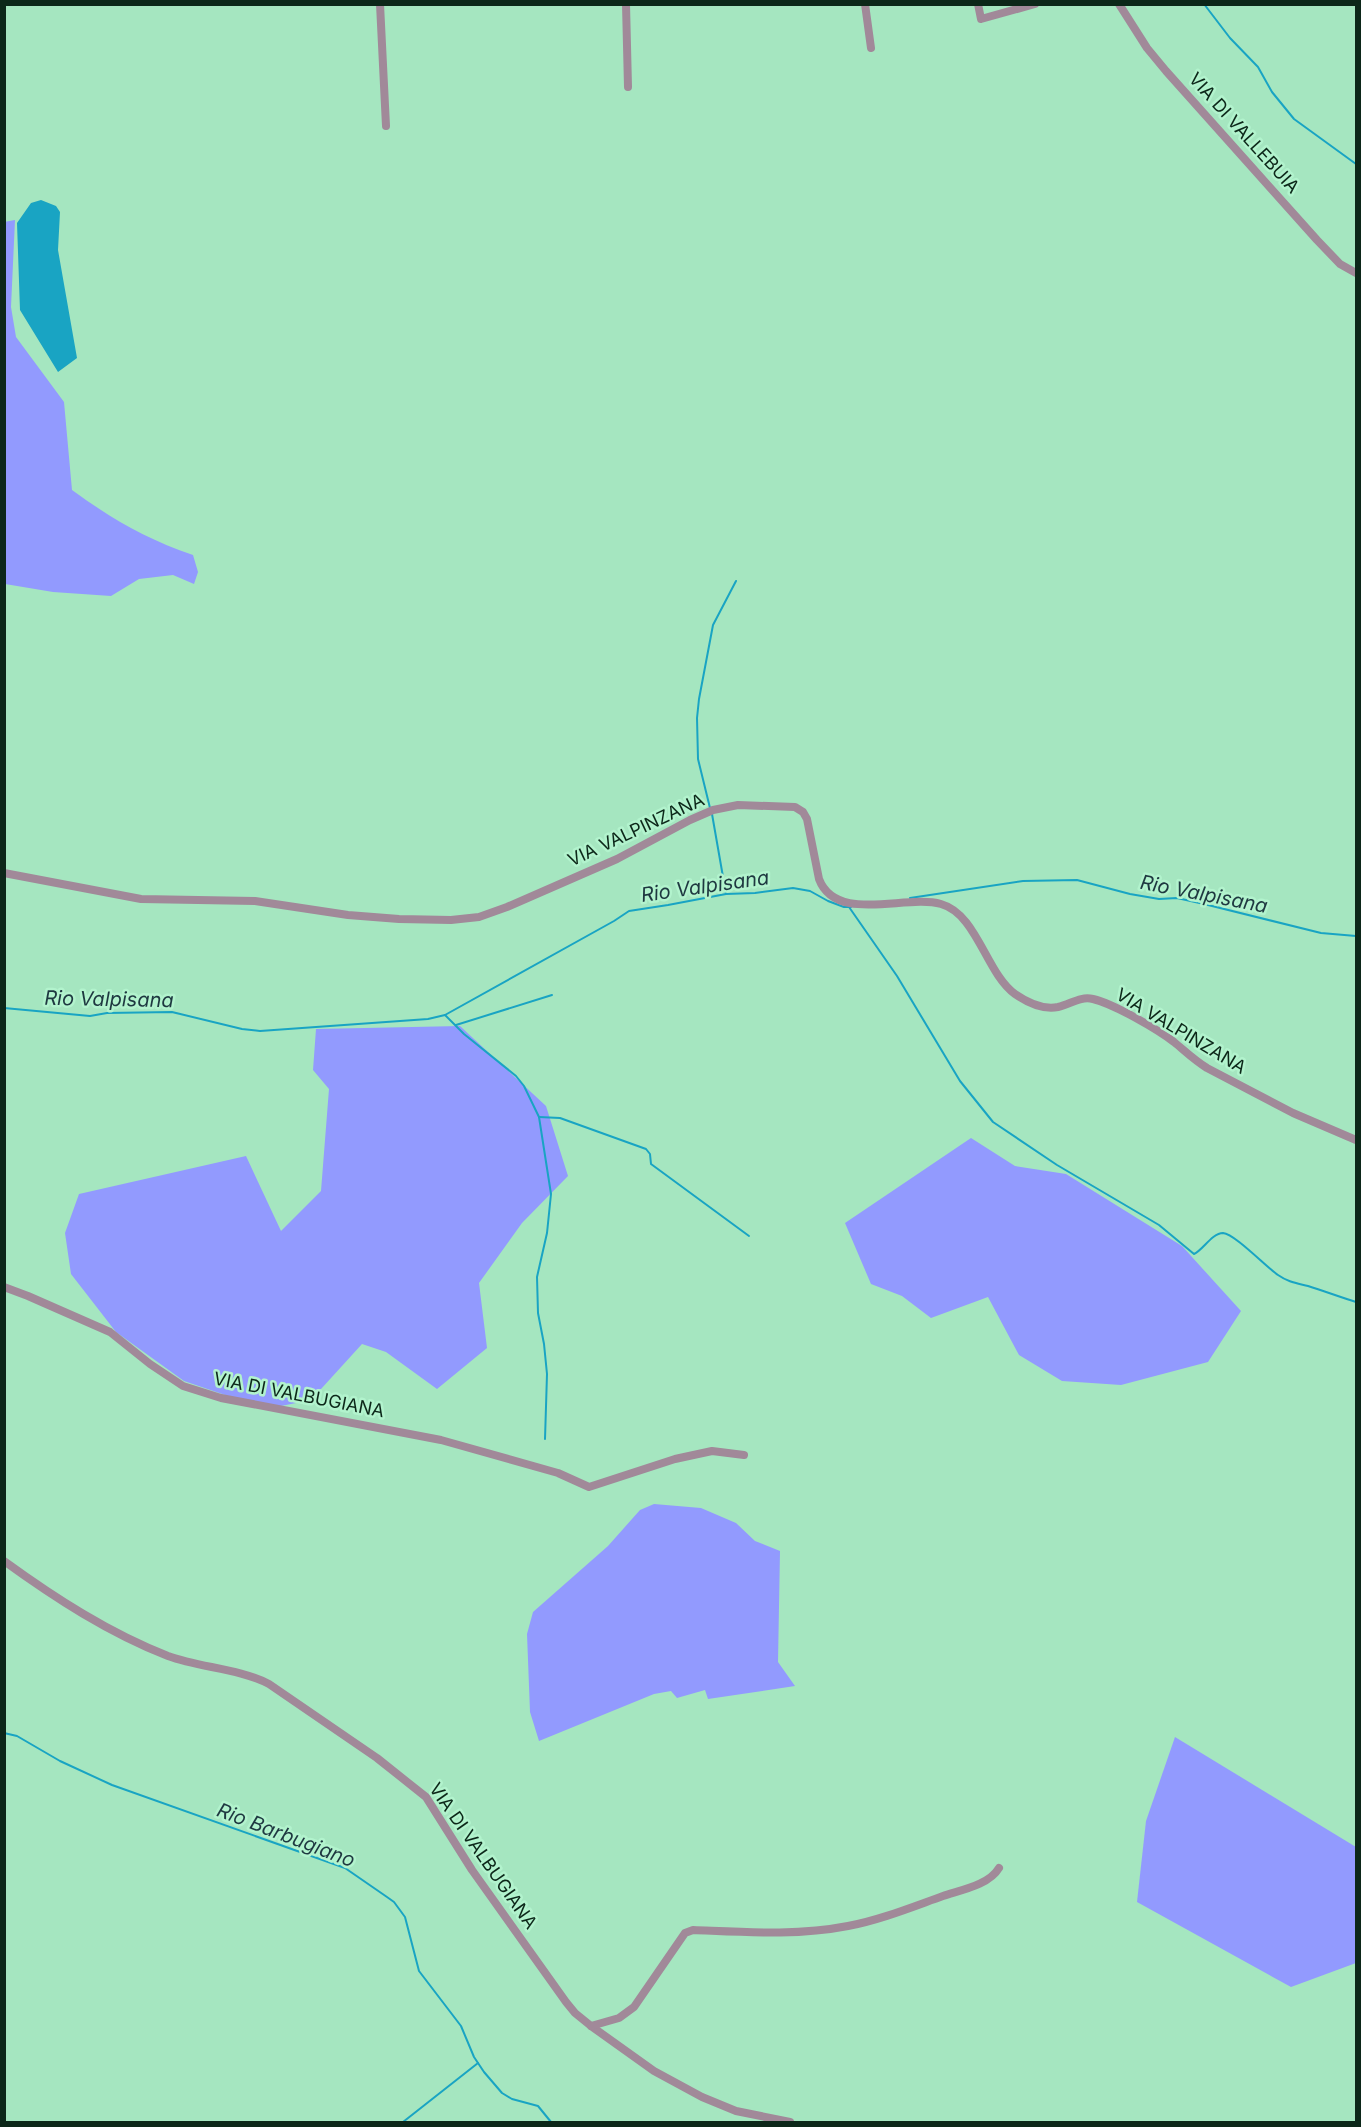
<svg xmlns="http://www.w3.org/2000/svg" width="1361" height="2127" font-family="Inter,sans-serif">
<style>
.forest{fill:#929afe}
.water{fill:#19a4c3}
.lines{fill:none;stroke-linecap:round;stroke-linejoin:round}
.stream{stroke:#19a4c3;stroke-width:2}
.minor{stroke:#a18999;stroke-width:8}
.labels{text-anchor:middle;stroke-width:5;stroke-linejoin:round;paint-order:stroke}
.street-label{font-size:18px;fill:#0c2719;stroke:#b2f3cd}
.water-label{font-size:20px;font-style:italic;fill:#1e3840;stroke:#b2f3cd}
</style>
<rect width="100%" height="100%" fill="#a5e6c0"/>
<!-- forest -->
<g class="forest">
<path d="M15,220L11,307L16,337L64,402L72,490C112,519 146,539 193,555L198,572L194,584L173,575L139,579L111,596L53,592L5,584L4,222Z"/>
<polygon points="460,1026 546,1106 568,1176 522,1223 479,1283 487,1348 437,1389 386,1352 362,1344 311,1400 266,1409 184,1381 116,1332 71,1274 65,1233 79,1194 246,1156 281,1231 321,1191 329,1089 313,1070 316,1029"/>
<polygon points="971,1138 1015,1166 1066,1174 1182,1246 1241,1311 1208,1362 1121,1385 1062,1381 1019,1355 988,1297 931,1318 902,1296 871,1284 845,1223"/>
<polygon points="654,1504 701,1508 736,1523 755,1541 780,1551 778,1662 795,1686 708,1699 705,1690 677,1698 671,1691 654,1694 539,1741 530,1712 527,1634 533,1612 608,1546 640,1510"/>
<polygon points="1175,1737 1356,1847 1356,1963 1291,1987 1137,1902 1146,1821"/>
</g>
<!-- water -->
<polygon class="water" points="41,200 56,206 60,212 58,250 77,358 58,372 20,310 17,223 31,203"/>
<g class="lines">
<!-- stream -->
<g class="stream">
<polyline points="1204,4 1230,38 1258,67 1272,92 1294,119 1356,164"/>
<polyline points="710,808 698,759 697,718 699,699 713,625 736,581"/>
<polyline points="712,814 726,894"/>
<polyline points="910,898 1023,881 1077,880 1130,894 1159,899 1177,898 1204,904 1321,933 1356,936"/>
<path d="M849,907L897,976L960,1081L993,1122L1057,1165L1159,1225L1194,1254C1203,1250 1212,1233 1223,1233C1235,1234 1266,1267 1278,1275C1288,1282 1296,1283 1308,1286C1324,1291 1340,1297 1356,1302"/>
<polyline points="4,1008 90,1016 107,1013 172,1012 242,1029 260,1031 428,1019 445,1015 614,921 629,911 668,905 726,894 755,893 793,888 810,891 828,901 844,907 851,907"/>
<polyline points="445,1015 464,1034 516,1076 524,1086 539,1117 551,1194 547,1233 537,1277 538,1313 544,1344 547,1374 545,1439"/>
<polyline points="456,1025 552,995"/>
<polyline points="539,1117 560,1118 646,1149 650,1154 651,1164 749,1236"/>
<polyline points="4,1733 17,1736 60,1761 112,1785 345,1868 387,1897 394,1902 405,1917 419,1971 461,2026 474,2057 484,2072 502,2093 512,2099 538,2106 551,2122"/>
<polyline points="403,2122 478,2063"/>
</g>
<!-- minor -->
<g class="minor">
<polyline points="380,4 386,126"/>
<polyline points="626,4 628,87"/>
<polyline points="865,4 871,48"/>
<polyline points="978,4 981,19 1035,4"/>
<polyline points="1119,4 1147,48 1166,71 1317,240 1340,264 1356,273"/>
<path d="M4,873L141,899L255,901L348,915L399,919L451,920L479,917L507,907L617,859L690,820L713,810L738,805L795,807L803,812L807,819L819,879C836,924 906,894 941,904C977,914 986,973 1015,994C1028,1003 1043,1010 1058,1007C1071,1004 1080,996 1093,999C1114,1004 1157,1029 1174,1042C1185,1051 1194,1060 1207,1068L1293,1113L1356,1140"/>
<polyline points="4,1287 28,1296 110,1332 150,1364 183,1386 221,1398 441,1440 558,1473 589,1487 675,1459 712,1451 744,1455"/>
<path d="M4,1561C55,1598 109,1633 168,1656C201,1668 238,1668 269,1684L377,1758L426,1797L472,1870L566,2002L575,2013L591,2026L654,2071L702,2097L736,2111L790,2122"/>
<path d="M591,2026L619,2018L634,2007L685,1933L693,1930C744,1932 797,1936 848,1926C880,1920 912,1907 943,1896C961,1890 989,1885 999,1868"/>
</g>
</g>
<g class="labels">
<!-- street labels -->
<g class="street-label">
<text transform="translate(1244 133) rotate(48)" y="6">VIA DI VALLEBUIA</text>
<text transform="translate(636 830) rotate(-25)" y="6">VIA VALPINZANA</text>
<text transform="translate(1181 1031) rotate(31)" y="6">VIA VALPINZANA</text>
<text transform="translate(299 1395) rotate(11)" y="6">VIA DI VALBUGIANA</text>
<text transform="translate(483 1856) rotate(55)" y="6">VIA DI VALBUGIANA</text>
</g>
<!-- water labels -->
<g class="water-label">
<text transform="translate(705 886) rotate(-8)" y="7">Rio Valpisana</text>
<text transform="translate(1204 894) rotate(11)" y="7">Rio Valpisana</text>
<text transform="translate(109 999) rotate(1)" y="7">Rio Valpisana</text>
<text transform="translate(286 1835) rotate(21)" y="7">Rio Barbugiano</text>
</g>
</g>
<!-- border -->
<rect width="1361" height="2127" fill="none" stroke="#0c2719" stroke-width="12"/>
</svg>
